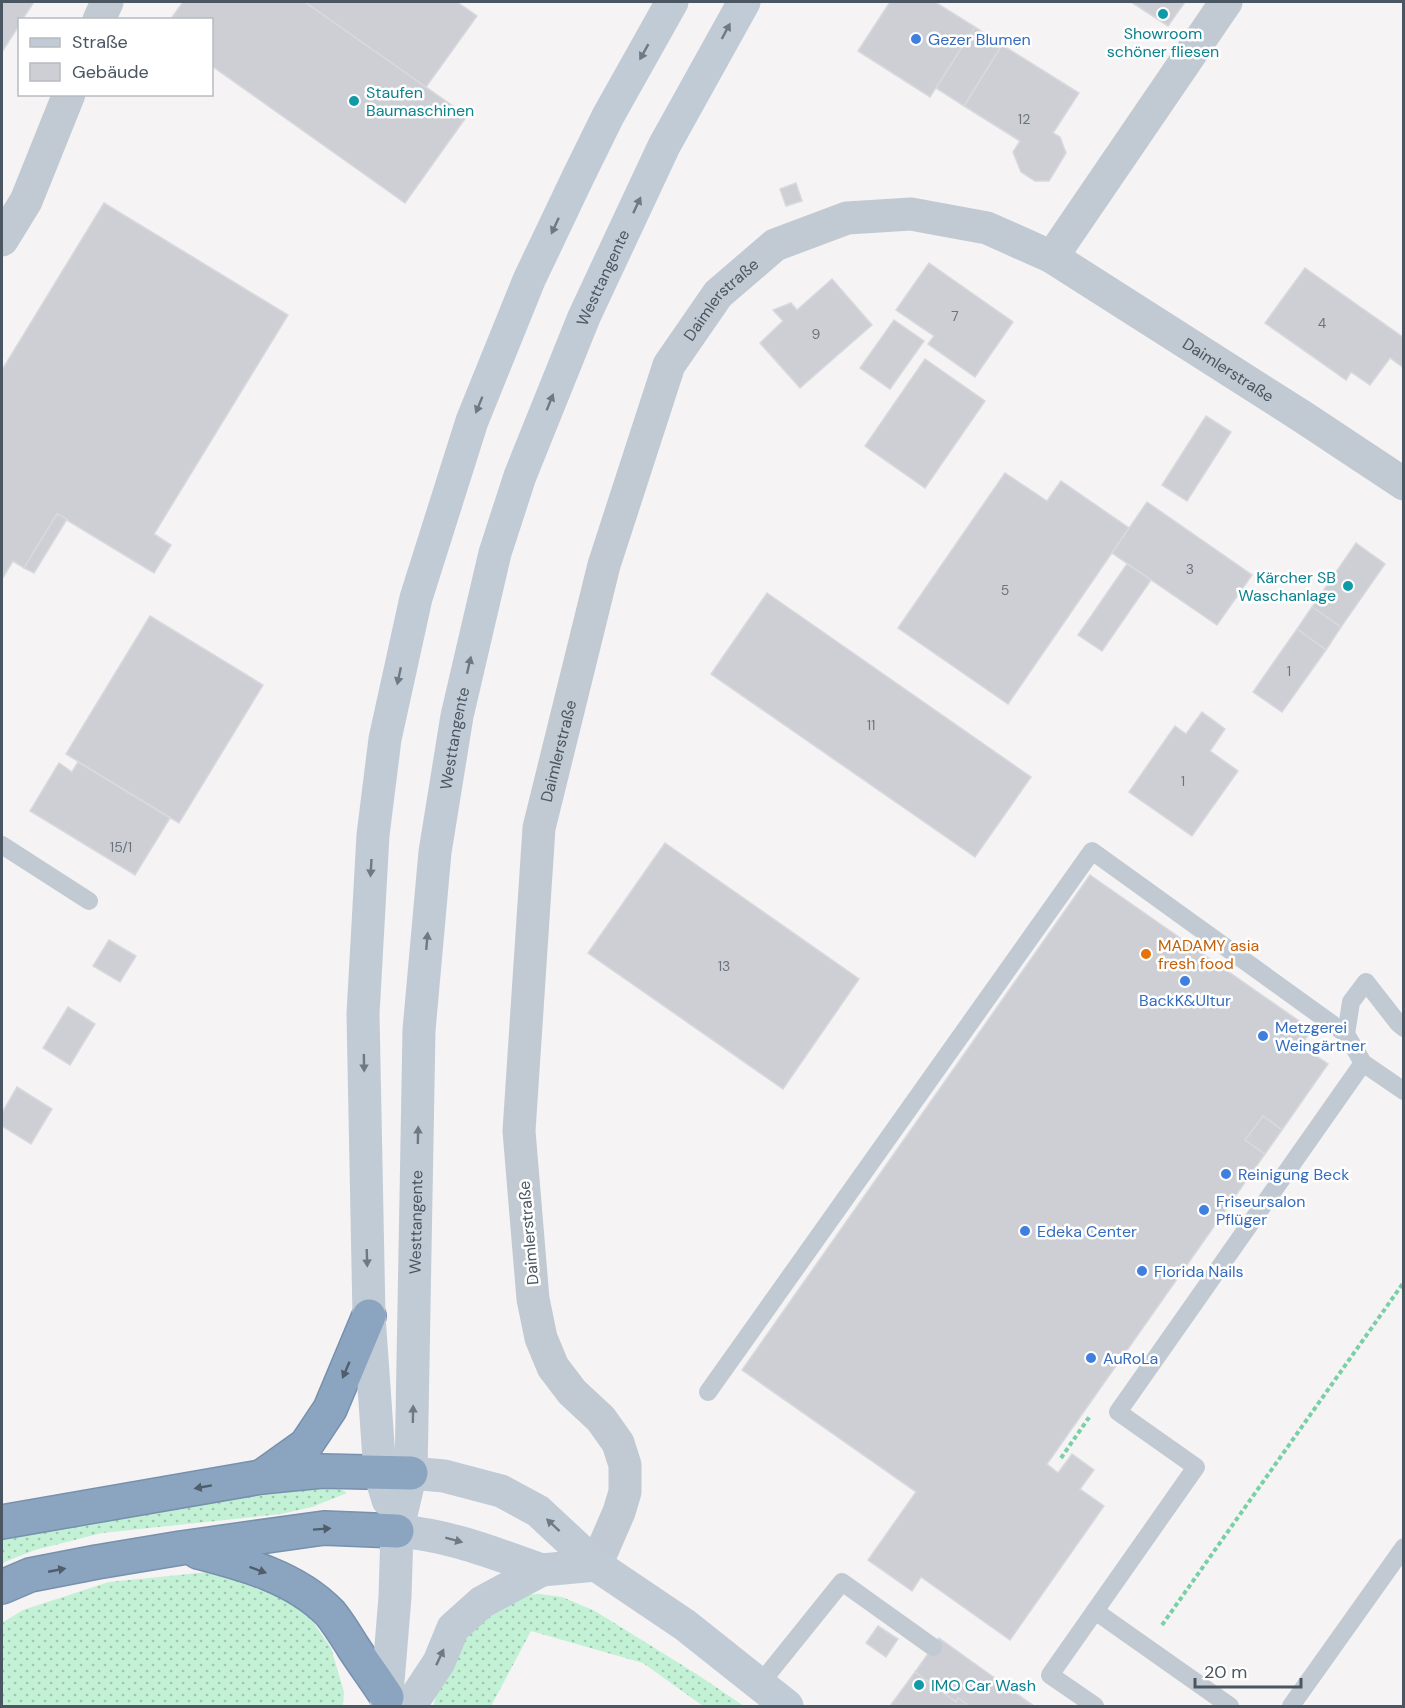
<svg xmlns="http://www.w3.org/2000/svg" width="1405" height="1708" font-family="'DM Sans',sans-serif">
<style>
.grass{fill:url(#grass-dots)}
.building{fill:#cdcfd5;stroke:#d7d9de;stroke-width:1.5}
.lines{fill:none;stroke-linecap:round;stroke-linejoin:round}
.highway-casing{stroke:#7690ad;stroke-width:36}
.path{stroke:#7ad0a6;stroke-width:4;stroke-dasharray:4.5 3;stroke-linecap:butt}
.lane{stroke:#c1cad2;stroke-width:18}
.street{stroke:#c1cad2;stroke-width:33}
.secondary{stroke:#c1cbd6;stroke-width:33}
.highway{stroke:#8ba5c1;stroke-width:33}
.oneway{fill:#6e7984}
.oneway2{fill:#505e6b}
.culture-dot{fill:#0f9aa8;stroke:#fff;stroke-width:2}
.shop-dot{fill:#3f7fe0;stroke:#fff;stroke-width:2}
.food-dot{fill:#e8710a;stroke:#fff;stroke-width:2}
.labels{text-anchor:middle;stroke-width:5;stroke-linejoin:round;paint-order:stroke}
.number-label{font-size:14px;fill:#6b747e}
.culture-label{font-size:16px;fill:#0d838f;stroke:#fff;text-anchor:start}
.shop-label{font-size:16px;fill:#366cbe;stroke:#fff;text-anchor:start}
.street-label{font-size:16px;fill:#4a5661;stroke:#fff}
.food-label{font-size:16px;fill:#c56008;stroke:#fff;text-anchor:start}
</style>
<defs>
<pattern id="grass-dots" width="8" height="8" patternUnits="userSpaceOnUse" patternTransform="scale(1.5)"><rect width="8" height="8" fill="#c3f1d5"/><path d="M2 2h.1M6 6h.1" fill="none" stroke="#a0c6b0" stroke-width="1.8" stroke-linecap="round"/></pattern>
</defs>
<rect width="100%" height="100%" fill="#f5f3f3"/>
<!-- grass -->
<g class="grass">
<polygon points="281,1484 333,1484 347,1493 312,1507 281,1514 102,1533 35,1550 2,1563 2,1532"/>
<polygon points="209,1572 265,1583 302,1606 331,1648 344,1692 343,1706 2,1706 2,1623 23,1610 109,1582"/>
<polygon points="540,1594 562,1597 595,1611 698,1675 744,1706 703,1706 643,1663 531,1631 491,1706 433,1706 442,1674 458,1635 522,1595"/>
</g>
<!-- building -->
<g class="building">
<polygon points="2,2 34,2 22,20 20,20 20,24 2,52"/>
<polygon points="183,2 305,2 467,116 405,203 212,66 212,20 170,20"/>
<polygon points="305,2 457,2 477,16 426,87"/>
<polygon points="890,2 935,2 975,27 930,97 858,51"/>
<polygon points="1131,2 1185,2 1168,26"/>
<polygon points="975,27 1002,45 964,106 936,88"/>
<polygon points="1002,45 1079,93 1053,133 1060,137 1066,153 1049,181 1035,181 1021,172 1013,152 1020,141 964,106"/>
<polygon points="796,183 802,201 786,206 780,189"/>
<polygon points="104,203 288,315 154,534 171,545 154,573 57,514 24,568 13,561 2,579 2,370"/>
<polygon points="929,263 1013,322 975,377 928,344 934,336 896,310"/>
<polygon points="1305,268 1404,338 1404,368 1390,358 1370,385 1351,372 1346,380 1265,323"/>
<polygon points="832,279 872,325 800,388 760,343 783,321 773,310 791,303 797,310"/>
<polygon points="894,320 924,341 890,389 860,368"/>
<polygon points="925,359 985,401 925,488 865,446"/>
<polygon points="1206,416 1231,432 1187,501 1162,485"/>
<polygon points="1005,473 1047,501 1061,481 1129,528 1008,704 898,628"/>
<polygon points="1147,502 1252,575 1217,625 1112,553"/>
<polygon points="57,514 67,519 34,573 24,568"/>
<polygon points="1356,543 1385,564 1341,627 1312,607"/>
<polygon points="1127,564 1151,580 1102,651 1078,635"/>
<polygon points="767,593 1031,777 975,857 711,674"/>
<polygon points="1312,607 1341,627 1326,650 1297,629"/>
<polygon points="150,616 263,685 179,823 66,754"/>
<polygon points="1297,629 1326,650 1282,712 1253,692"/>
<polygon points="1202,712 1225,729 1210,751 1238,771 1192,836 1129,792 1175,726 1186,734"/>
<polygon points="78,762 170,818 135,875 30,811 59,763 72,772"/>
<polygon points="665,843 859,979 783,1089 588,953"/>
<polygon points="1090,875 1312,1030 1301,1045 1328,1064 1282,1130 1263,1116 1245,1140 1265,1154 1047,1464 1058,1473 1072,1454 1094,1470 1080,1489 1104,1506 1010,1640 921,1577 912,1591 868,1560 916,1492 742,1370"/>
<polygon points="109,940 136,956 120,982 93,966"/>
<polygon points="68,1007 95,1024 70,1065 43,1048"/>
<polygon points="17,1087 52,1109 31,1144 2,1126 2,1113"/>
<polygon points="1263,1116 1282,1130 1265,1154 1245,1140"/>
<polygon points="878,1626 898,1639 886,1657 866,1643"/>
<polygon points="939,1638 1034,1706 968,1706 958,1698 956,1702 915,1672"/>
<polygon points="915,1672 956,1702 958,1698 968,1705 890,1706"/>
</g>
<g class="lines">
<!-- highway casing -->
<g class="highway-casing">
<g id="highway">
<polyline points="261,1477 306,1445 330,1409 369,1316"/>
<polyline points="2,1522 261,1477 322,1471 411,1473"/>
<path d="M198,1552C244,1564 295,1577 330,1613C339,1624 346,1636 353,1647C364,1664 376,1680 387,1697"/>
<polyline points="2,1587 30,1575 97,1562 181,1548 324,1528 397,1531"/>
</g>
</g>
<!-- path -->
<g class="path">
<polyline points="1061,1458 1090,1416"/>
<polyline points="1162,1625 1404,1282"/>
</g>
<!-- lane -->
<g class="lane">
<polyline points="2,845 89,901"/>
<polyline points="1363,1063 1346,1034 1351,1002 1366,982 1398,1023 1404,1028"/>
<polyline points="708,1392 1092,851 1346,1034"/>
<polyline points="1095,1611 1230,1706"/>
<polyline points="759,1685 842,1582 933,1647"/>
<polyline points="1095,1706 1050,1675 1196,1467 1118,1412 1363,1063 1404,1091"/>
<polyline points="1291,1706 1404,1547"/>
</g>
<!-- street -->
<g class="street">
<polyline points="99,20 107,2"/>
<polyline points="2,240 26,201 69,94"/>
<polyline points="1052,257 1226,2"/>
<path id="s1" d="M596,1565L619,1512L625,1492V1465L618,1443L601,1419L572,1392L553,1367L541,1338L533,1299L519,1131L539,828L604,565L669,365L718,294L775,245L847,218L911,214L987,228L1052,257L1303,417L1404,484"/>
</g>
<!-- secondary -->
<g class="secondary">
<polyline points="411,1473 444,1476 501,1491 538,1511 596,1565 685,1625 787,1706"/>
<polyline points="388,1500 380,1473 369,1316 363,1014 373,835 385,739 416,598 472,421 529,280 578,177 608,116 672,2"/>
<path d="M397,1531C450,1535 493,1553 542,1570"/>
<path id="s2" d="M386,1706L395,1597L397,1531L411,1473L419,1030L435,852L457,716L495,553L520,476L584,317L664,146L744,2"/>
<polyline points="410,1706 439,1662 453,1628 482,1602 542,1570 596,1565"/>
</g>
<!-- highway -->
<use href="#highway" class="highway"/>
</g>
<!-- one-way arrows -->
<defs><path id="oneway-solid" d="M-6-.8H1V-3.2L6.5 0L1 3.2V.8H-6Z" transform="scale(1.5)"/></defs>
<g class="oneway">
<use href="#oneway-solid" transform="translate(726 31) rotate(-62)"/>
<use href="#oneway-solid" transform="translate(644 52) rotate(119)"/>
<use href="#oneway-solid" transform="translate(637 205) rotate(-65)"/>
<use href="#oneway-solid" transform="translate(555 226) rotate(115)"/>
<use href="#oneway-solid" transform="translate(550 402) rotate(-68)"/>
<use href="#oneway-solid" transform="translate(479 405) rotate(112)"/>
<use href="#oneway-solid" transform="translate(469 665) rotate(-77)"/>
<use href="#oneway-solid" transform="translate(399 676) rotate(102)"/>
<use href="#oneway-solid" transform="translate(371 868) rotate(93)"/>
<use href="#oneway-solid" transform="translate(427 941) rotate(-85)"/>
<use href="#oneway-solid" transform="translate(364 1063) rotate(89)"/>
<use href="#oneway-solid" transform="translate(418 1135) rotate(-89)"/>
<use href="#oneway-solid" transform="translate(367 1258) rotate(88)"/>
<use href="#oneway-solid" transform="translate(413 1414) rotate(-89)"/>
<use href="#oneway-solid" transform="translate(553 1525) rotate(-137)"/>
<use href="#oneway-solid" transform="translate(454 1540) rotate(15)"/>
<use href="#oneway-solid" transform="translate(440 1657) rotate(-65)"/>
</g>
<g class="oneway2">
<use href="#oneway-solid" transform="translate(346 1370) rotate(113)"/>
<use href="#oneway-solid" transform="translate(203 1487) rotate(170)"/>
<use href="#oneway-solid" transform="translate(322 1529) rotate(-4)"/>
<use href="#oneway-solid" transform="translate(57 1570) rotate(-11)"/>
<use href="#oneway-solid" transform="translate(258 1570) rotate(20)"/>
</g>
<!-- markers -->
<g class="culture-dot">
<circle cx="1163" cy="14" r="6"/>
<circle cx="354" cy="101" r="6"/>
<circle cx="1348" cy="586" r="6"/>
<circle cx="919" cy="1685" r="6"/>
</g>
<g class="shop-dot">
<circle cx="916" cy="39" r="6"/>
<circle cx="1185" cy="981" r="6"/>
<circle cx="1263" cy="1036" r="6"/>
<circle cx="1226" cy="1174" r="6"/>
<circle cx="1204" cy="1210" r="6"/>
<circle cx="1025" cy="1231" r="6"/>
<circle cx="1142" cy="1271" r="6"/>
<circle cx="1091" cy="1358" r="6"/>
</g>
<circle class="food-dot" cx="1146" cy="954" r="6"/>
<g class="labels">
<!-- number labels -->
<g class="number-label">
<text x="1024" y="124">12</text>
<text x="955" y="321">7</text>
<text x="1322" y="328">4</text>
<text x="816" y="339">9</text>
<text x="1190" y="574">3</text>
<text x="1005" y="595">5</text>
<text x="1289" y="676">1</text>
<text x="871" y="730">11</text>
<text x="1183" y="786">1</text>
<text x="121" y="852">15/1</text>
<text x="724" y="971">13</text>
</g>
<!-- culture labels -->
<g class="culture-label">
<text x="1163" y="39" text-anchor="middle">Showroom<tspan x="1163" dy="18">schöner fliesen</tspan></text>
<text x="366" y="98">Staufen<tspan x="366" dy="18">Baumaschinen</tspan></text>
<text x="1336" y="583" text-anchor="end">Kärcher SB<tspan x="1336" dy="18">Waschanlage</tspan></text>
<text x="931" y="1691">IMO Car Wash</text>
</g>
<!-- shop labels -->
<g class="shop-label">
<text x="928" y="45">Gezer Blumen</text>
<text x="1185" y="1006" text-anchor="middle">BackK&amp;Ultur</text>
<text x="1275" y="1033">Metzgerei<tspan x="1275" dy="18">Weingärtner</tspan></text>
<text x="1238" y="1180">Reinigung Beck</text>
<text x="1216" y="1207">Friseursalon<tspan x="1216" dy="18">Pflüger</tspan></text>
<text x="1037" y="1237">Edeka Center</text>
<text x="1154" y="1277">Florida Nails</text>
<text x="1103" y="1364">AuRoLa</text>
</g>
<!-- street labels -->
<g class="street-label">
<text dy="6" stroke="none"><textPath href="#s2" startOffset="1458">Westtangente</textPath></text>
<text dy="6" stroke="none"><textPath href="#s1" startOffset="1338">Daimlerstraße</textPath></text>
<text dy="6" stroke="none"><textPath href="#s1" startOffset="1914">Daimlerstraße</textPath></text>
<text dy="6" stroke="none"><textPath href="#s2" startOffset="972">Westtangente</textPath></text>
<text dy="6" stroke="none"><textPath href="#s1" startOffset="852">Daimlerstraße</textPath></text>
<text dy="6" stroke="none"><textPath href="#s2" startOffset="486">Westtangente</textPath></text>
<text transform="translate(528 1233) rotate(-95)" y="6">Daimlerstraße</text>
</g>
<!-- food labels -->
<g class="food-label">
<text x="1158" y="951">MADAMY asia<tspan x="1158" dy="18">fresh food</tspan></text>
</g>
</g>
<!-- border -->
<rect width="1405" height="1708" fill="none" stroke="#4a5661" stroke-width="6"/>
<!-- legend -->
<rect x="18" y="18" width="195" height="78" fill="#ffffff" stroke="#b7bbc0" stroke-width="1.5"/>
<rect x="30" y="38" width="30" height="9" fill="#c1cbd6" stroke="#b7bbc0" stroke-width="1.5"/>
<text x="72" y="48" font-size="18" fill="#4a5661">Straße</text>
<rect x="30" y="63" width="30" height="18" fill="#cdcfd5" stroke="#b7bbc0" stroke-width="1.5"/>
<text x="72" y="78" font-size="18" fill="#4a5661">Gebäude</text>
<!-- scale -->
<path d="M1195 1678v9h106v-9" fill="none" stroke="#4a5661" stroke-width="3"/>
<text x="1204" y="1678" font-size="18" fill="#4a5661" stroke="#ffffff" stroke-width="4.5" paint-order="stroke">20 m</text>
</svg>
